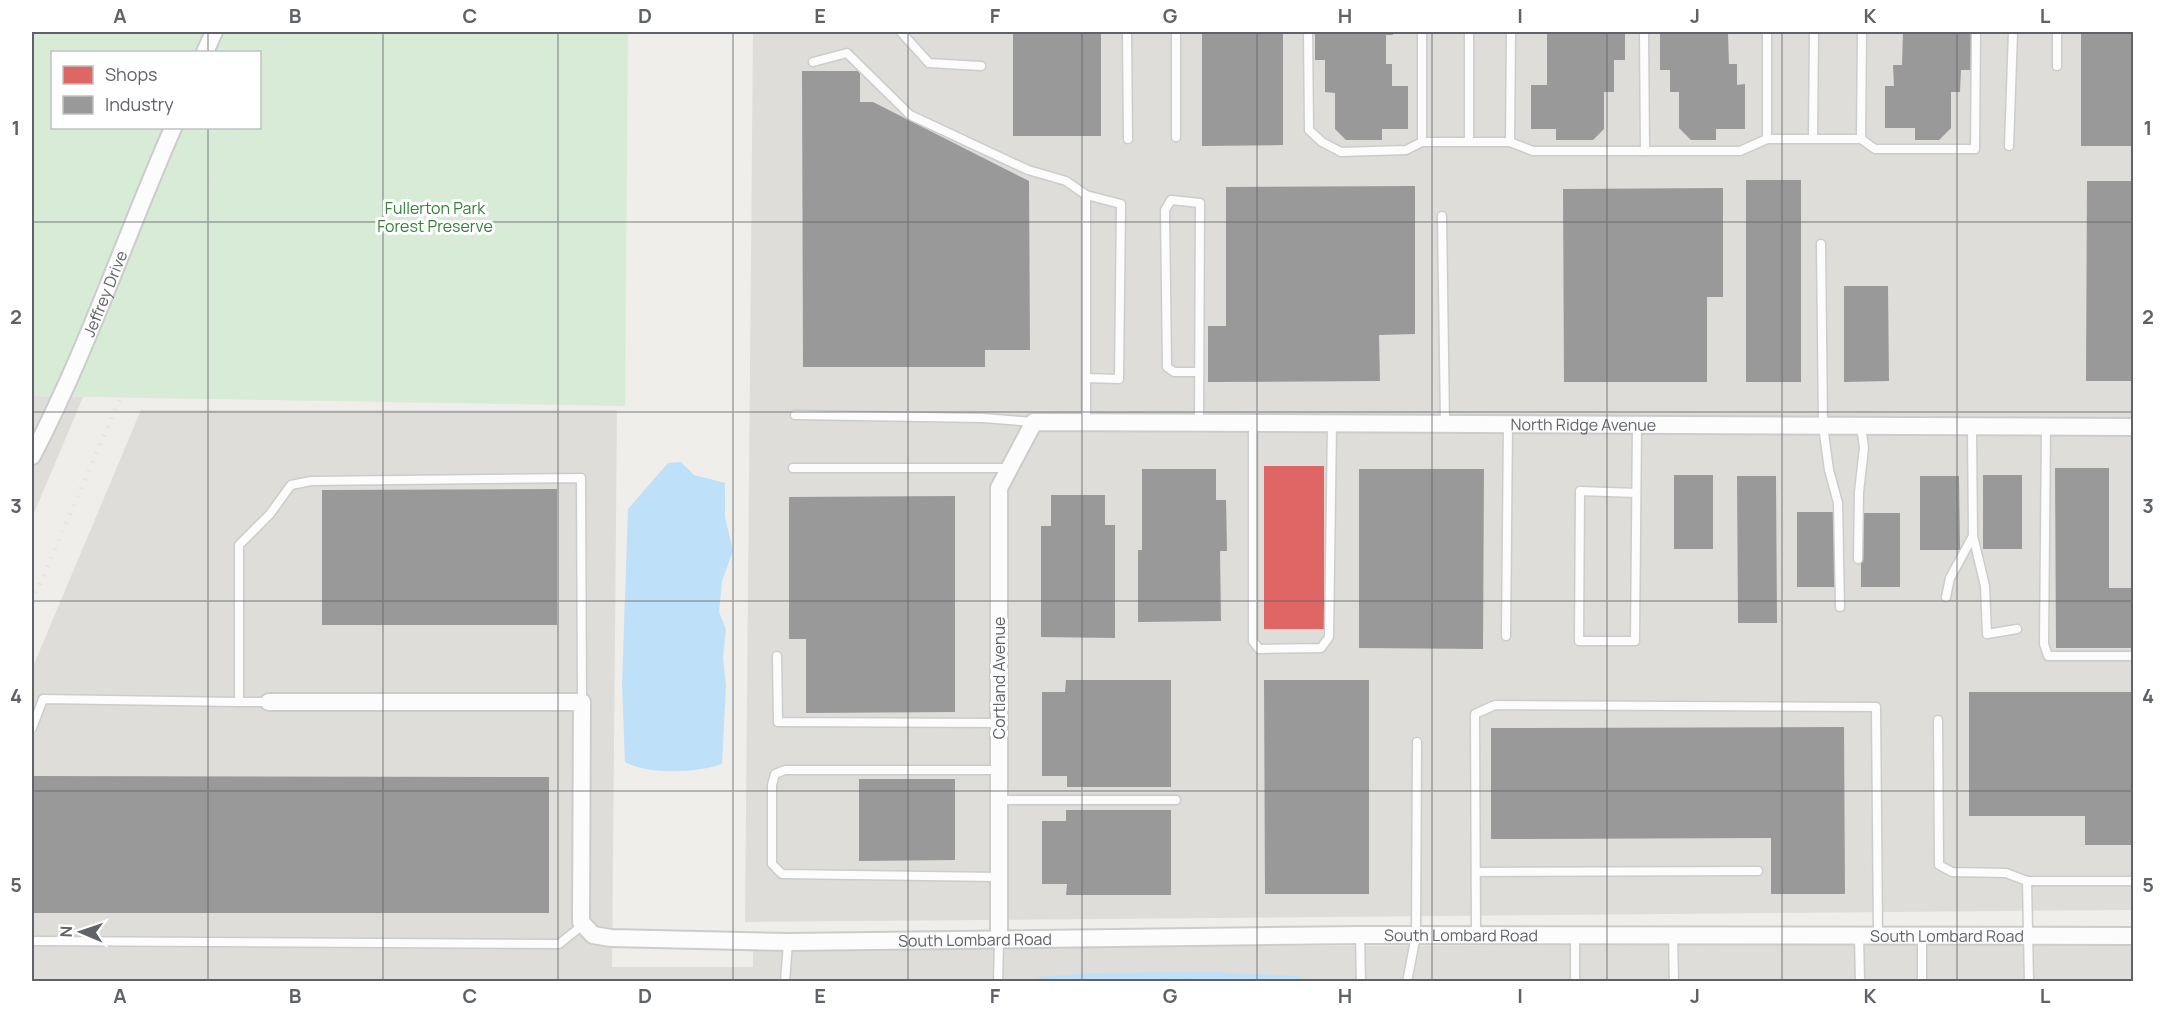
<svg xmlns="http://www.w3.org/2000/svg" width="2165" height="1013" font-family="Manrope,sans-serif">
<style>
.industrial{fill:#dfddda}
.green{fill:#d8ebd6;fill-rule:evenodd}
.water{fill:#bfe0f9}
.shops{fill:#e06666}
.industry{fill:#999}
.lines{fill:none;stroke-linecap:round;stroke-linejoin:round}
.service-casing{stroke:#cbcccc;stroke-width:11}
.minor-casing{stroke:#cbcccc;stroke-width:20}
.service{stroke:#fdfcfc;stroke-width:8}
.minor{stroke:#fdfcfc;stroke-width:16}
.rail{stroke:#e4e4e4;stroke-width:4.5;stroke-dasharray:1.5 8;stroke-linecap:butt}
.grid{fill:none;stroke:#5f6368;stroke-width:1.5;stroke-opacity:0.55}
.labels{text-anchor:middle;stroke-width:6;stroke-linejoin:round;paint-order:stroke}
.park-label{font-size:16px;fill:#348238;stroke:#fff}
.street-label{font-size:16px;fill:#5f6368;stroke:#fff}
.neatline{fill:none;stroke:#5f6368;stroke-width:2}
.grid-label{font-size:20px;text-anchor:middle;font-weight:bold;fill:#5f6368}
</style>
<rect width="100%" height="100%" fill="#efeeea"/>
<!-- industrial -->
<g class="industrial">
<polygon points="753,32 2133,32 2133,910 745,922"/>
<polygon points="32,396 83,397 32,518"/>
<polygon points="141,410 617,410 612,967 753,967 753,947 2134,944 2133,982 32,982 32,669"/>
</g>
<!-- green -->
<path class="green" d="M32,32H628L625,406L32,396ZM52,52H260V128H52Z"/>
<!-- water -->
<g class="water">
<path d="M681,462L694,475L725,483V517L733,551L722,581L719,612L726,629L723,658L726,686L722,764C697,773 648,775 625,762L622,685L628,509L668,463Z"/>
<polygon points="1209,972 1298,976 1304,981 1034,981 1039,977 1089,973"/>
</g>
<!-- shops -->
<rect class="shops" x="1264" y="466" width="60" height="163"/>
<!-- industry -->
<g class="industry">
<rect x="1013" y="32" width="88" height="104"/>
<polygon points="1202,32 1283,32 1283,145 1202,146"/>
<polygon points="1315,32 1392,32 1393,35 1386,35 1386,64 1392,64 1392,86 1408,86 1408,129 1382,129 1382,140 1346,140 1335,129 1335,93 1325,92 1325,60 1315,60"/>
<polygon points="1547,32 1625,32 1625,60 1614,60 1614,92 1604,92 1604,129 1593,140 1556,140 1556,129 1531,129 1531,85 1547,85"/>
<polygon points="1660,32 1737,32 1737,34 1728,34 1729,64 1737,64 1737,85 1745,84 1745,129 1716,129 1716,140 1691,140 1679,128 1679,92 1670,92 1670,70 1660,70"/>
<polygon points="1903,32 1971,32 1971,70 1961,70 1960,92 1951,92 1951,128 1939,140 1915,140 1915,128 1885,128 1885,86 1894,86 1893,65 1902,65"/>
<rect x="2081" y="32" width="53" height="114"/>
<polygon points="802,71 860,71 860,102 873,102 1029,181 1030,350 985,350 985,367 803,367"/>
<rect x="1746" y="180" width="55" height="202"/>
<polygon points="2087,181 2134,181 2134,381 2086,381"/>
<polygon points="1415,186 1415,334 1379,335 1380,381 1208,382 1208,326 1226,326 1226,187"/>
<polygon points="1723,188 1723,297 1707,297 1707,382 1564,382 1563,189"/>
<polygon points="1844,286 1888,286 1889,381 1844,382"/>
<polygon points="2055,468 2109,468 2109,588 2134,588 2134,648 2056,648"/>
<polygon points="1142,469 1216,469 1216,500 1226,500 1227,551 1220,551 1221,621 1138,622 1138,550 1142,550"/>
<polygon points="1359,469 1484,469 1483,649 1359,648"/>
<rect x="1674" y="475" width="39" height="74"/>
<rect x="1983" y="475" width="39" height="74"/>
<polygon points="1737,476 1776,476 1777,623 1738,623"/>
<polygon points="1920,476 1959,476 1960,550 1920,550"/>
<polygon points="557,489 557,625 322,625 322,490"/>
<polygon points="1051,495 1105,495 1105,525 1115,525 1115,638 1041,637 1041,526 1051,526"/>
<polygon points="955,496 955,712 806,713 806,639 789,639 789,497"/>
<rect x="1797" y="512" width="39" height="75"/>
<rect x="1861" y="513" width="39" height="74"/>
<polygon points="1066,680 1171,680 1171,787 1067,787 1067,776 1042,776 1042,692 1065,692"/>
<polygon points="1264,680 1369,680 1369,894 1265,894"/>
<polygon points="1969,692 2134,692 2134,845 2085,845 2085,816 1969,816"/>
<polygon points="1844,727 1845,894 1771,894 1771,838 1491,839 1491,728"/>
<polygon points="32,776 549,777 549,913 32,913"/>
<polygon points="859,779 955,779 955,860 859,861"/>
<polygon points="1066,810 1171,810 1171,895 1066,895 1067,884 1042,884 1042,821 1066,821"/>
</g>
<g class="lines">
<!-- service casing -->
<g class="service-casing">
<g id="service">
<polyline points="901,32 929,63 981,66"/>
<polyline points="1127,32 1128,139"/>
<polyline points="1176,32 1176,137"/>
<polyline points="1308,32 1309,130 1322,142 1341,152 1406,150 1422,142 1510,142 1533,151 1740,151 1767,139 1861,139 1875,149 1975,149 1976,32"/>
<polyline points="1644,32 1645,151"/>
<polyline points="1767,32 1767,139"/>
<polyline points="2057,32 2057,66"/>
<polyline points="813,62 847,53 910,115 1028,170 1066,181 1086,195 1121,204 1119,379 1086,378"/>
<polyline points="1813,139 1814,32"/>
<polyline points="1861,139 1862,32"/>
<polyline points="1422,142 1422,32"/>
<polyline points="1469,142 1469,32"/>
<polyline points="1510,142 1511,32"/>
<polyline points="2009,146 2013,32"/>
<polyline points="1442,216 1445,424"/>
<polyline points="1821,244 1823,426 1829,470 1838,503 1840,607"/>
<polyline points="1199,372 1174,372 1167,367 1165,210 1171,200 1200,203 1199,423"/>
<polyline points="795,415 983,418 1033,422"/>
<polyline points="1086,423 1086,195"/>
<polyline points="1253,423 1253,641 1259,649 1321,648 1329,637 1332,424"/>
<polyline points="2046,427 2044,644 2048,656 2134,656"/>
<polyline points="793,468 1009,468"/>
<polyline points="1636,493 1580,491 1579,641 1635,641 1637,425"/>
<polyline points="1973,536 1985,586 1987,634 2017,629"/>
<polyline points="1858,559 1859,492 1864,448 1861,426"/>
<polyline points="1946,597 1950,578 1973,536 1972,427"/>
<polyline points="1506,636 1508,424"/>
<polyline points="777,656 778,722 998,723"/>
<polyline points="269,702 239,702 239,545 270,514 291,485 311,481 581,478 582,702"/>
<polyline points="1938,720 1939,865 1952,872 2006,873 2027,881 2134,881"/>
<polyline points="32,728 43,699 239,702"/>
<polyline points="998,800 1176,800"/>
<polyline points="1476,872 1758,871"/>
<polyline points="998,877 782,874 772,864 772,785 775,774 785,770 998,770"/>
<polyline points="2027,881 2029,982"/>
<polyline points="1360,935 1361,982"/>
<polyline points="1476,935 1475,714 1495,705 1876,707 1878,935"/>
<polyline points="1673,935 1674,982"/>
<polyline points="1859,935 1860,982"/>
<polyline points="1922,935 1922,982"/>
<polyline points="32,941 559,944 584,924"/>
<polyline points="785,982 788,942"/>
<polyline points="998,982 999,941"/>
<polyline points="1407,982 1416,935 1417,742"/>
<polyline points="1575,982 1575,935"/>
</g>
</g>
<!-- minor casing -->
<g class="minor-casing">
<g id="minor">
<polyline points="205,52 214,32"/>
<path id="s1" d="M32,456C87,351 125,237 173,128"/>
<path id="s2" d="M269,702H582L581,922L593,935L611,938L788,942L1360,935L2134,936"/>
<path id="s3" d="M999,941V488L1034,422L2134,427"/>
</g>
</g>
<!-- service -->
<use href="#service" class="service"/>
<!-- minor -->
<use href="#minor" class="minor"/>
<!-- rail -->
<g class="rail">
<polyline points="260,75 278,32"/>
<polyline points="32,602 237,128"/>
</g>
</g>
<!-- grid -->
<path class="grid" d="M208,32V52M383,32V982M558,32V982M733,32V982M908,32V982M1082,32V982M1257,32V982M1432,32V982M1607,32V982M1782,32V982M1957,32V982M208,128V982M32,222H2134M32,412H2134M32,601H2134M32,791H2134"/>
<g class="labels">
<!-- park labels -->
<g class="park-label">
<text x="435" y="214">Fullerton Park<tspan x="435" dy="18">Forest Preserve</tspan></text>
</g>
<!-- street labels -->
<g class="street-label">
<text dy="6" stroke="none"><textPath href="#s1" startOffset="178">Jeffrey Drive</textPath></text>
<text dy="6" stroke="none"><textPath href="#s3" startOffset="1077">North Ridge Avenue</textPath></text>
<text transform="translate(999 678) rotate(-90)" y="6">Cortland Avenue</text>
<text dy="6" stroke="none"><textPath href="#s2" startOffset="1419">South Lombard Road</textPath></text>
<text dy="6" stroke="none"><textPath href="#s2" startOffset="1905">South Lombard Road</textPath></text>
<text dy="6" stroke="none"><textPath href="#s2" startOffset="933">South Lombard Road</textPath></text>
</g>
</g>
<!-- border -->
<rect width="2165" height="1013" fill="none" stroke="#ffffff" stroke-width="66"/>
<!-- legend -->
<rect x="51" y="51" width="210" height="78" fill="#ffffff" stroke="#bfc1c3" stroke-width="1.5"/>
<rect x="63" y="66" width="30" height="18" fill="#e06666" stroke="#bfc1c3" stroke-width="1.5"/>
<text x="105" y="81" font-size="18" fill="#5f6368">Shops</text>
<rect x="63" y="96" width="30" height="18" fill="#999999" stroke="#bfc1c3" stroke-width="1.5"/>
<text x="105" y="111" font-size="18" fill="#5f6368">Industry</text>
<!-- north arrow -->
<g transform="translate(81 932) rotate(272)" stroke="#ffffff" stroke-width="4.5" paint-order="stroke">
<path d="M0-4.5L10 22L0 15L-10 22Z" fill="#5f6368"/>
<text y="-9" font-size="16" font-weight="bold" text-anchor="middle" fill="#5f6368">N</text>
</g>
<rect x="33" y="33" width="2099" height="947" class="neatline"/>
<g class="grid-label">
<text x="120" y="23">A</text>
<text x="295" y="23">B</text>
<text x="470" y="23">C</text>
<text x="645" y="23">D</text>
<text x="820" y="23">E</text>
<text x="995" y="23">F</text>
<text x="1170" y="23">G</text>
<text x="1345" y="23">H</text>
<text x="1520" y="23">I</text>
<text x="1695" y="23">J</text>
<text x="1870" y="23">K</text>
<text x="2045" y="23">L</text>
<text x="16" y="135">1</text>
<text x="2148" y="135">1</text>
<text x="16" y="324">2</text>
<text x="2148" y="324">2</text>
<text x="16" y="513">3</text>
<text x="2148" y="513">3</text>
<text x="16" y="703">4</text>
<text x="2148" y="703">4</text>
<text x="16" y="892">5</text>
<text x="2148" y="892">5</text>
<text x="120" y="1003">A</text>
<text x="295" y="1003">B</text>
<text x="470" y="1003">C</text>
<text x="645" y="1003">D</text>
<text x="820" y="1003">E</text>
<text x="995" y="1003">F</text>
<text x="1170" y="1003">G</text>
<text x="1345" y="1003">H</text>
<text x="1520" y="1003">I</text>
<text x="1695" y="1003">J</text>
<text x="1870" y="1003">K</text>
<text x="2045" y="1003">L</text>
</g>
</svg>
